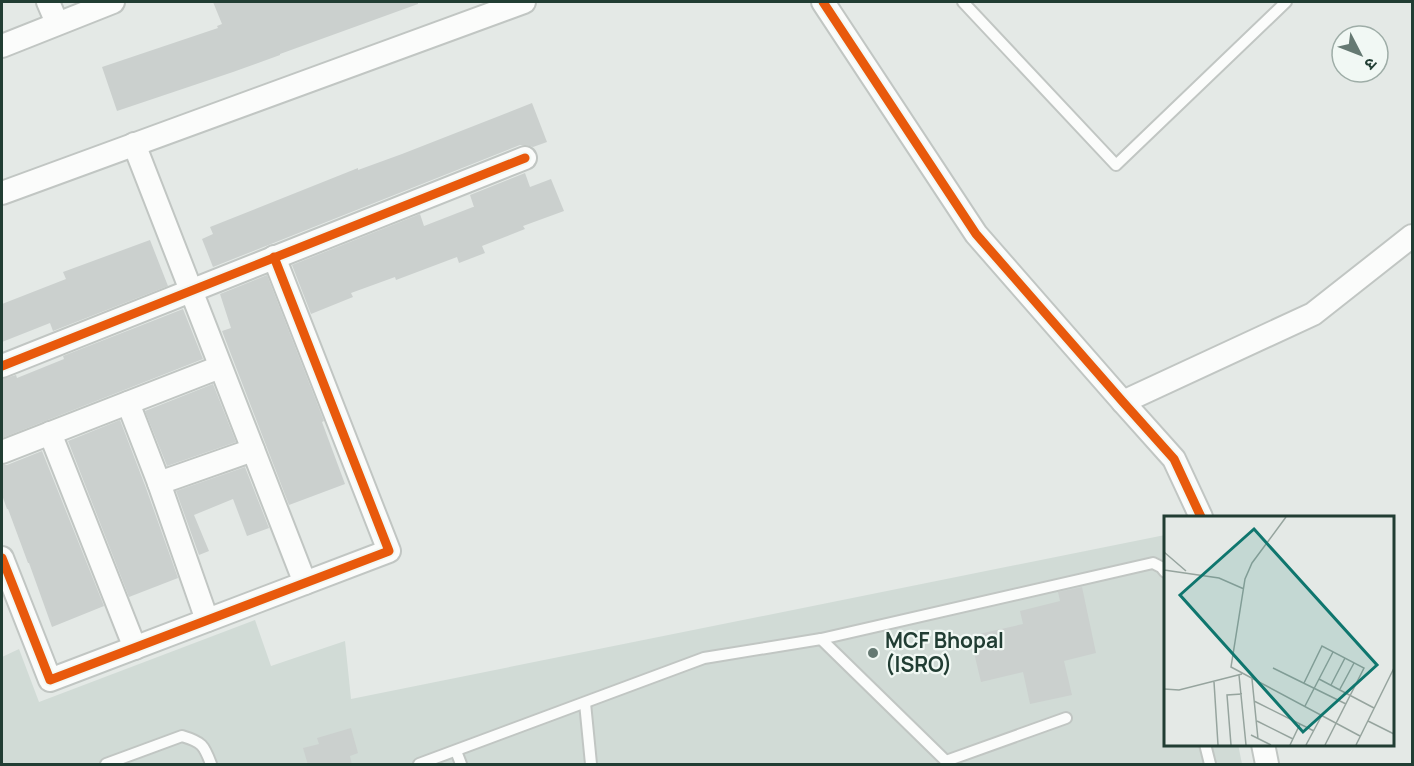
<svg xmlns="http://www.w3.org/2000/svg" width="1414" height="766" font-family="Manrope,'Noto Sans Devanagari',sans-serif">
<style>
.built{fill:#d1dbd6}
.building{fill:#cbd0ce}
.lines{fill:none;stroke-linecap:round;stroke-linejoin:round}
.service-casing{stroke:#c1c6c3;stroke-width:14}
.minor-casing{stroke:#c1c6c3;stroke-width:26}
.service{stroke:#fbfcfb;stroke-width:10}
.minor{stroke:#fbfcfb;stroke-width:22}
.cycleway-casing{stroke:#f1f8f4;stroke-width:13}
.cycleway{stroke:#e8590c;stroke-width:9}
.poi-dot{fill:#657972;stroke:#f1f8f4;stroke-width:2}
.labels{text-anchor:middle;stroke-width:4.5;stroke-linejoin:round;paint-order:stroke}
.poi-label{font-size:21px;font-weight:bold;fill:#213d33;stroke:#f1f8f4;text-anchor:start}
.inset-road{fill:none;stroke:#96a49e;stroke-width:1.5}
.view{fill:#0f766e;fill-opacity:0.15;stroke:#0f766e;stroke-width:3}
.inset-edge{fill:none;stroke:#213d33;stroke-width:3}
</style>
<rect width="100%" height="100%" fill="#e4e9e6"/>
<!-- built -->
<polygon class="built" points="1165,535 1165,744 1238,744 1242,764 2,764 2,657 19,649 39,702 255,620 271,666 345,641 351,699"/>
<!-- building -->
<g class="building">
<polygon points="213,2 418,2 418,4 280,54 280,55 233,72 117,111 102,67 218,28 217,26 222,24"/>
<polygon points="532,103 547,142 533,147 526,145 520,145 213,267 202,239 213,234 210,227 358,168 358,170 402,154"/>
<polygon points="525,173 530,187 551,179 564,211 523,226 525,229 482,246 485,253 459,263 457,257 396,280 395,277 351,293 353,297 311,314 292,265 420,214 424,226 473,207 474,207 470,195"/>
<polygon points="150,240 168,286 53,331 50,323 2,342 2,304 66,279 63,272"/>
<polygon points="267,275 324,421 322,422 345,484 289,505 222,331 231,328 220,294"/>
<polygon points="183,309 203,359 2,438 2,379 16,375 17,378 64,359 63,356"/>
<polygon points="213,384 236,442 167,466 145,411"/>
<polygon points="120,420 146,488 178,578 129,597 68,441"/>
<polygon points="42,451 104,606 52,627 29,563 28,563 8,509 7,509 2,495 2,465 7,465"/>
<polygon points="245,467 269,528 247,536 233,499 194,515 209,551 199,555 176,491"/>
<polygon points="1082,587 1096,653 1064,661 1072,695 1030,704 1023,672 981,682 970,636 1023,624 1020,611 1060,601 1058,592"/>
<polygon points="351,728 358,753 350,756 352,765 308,765 303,748 319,744 317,738"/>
</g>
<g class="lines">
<!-- service casing -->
<g class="service-casing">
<g id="service">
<polyline points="963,2 1116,165 1286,2"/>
<polyline points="821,639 949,764"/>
<polyline points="585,703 591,764"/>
<polyline points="1205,744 1210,764"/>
<polyline points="456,751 461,764"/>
<polyline points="946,761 1066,718"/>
<path d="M106,764L182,736C202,742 204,745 211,764"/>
<polyline points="419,764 704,658 821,639 1153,563 1161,567 1165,572"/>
</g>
</g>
<!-- minor casing -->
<g class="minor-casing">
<g id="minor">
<polyline points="48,2 57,23"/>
<polyline points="823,2 976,234 1123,402 1174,459 1201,517"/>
<polyline points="2,46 113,2"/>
<polyline points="134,144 305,583"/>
<polyline points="2,193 524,2"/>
<polyline points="2,366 525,158"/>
<polyline points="1123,402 1313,314 1412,236"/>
<polyline points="128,403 159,483 207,620"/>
<polyline points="50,433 135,648"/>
<polyline points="2,452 220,367"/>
<polyline points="159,483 253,450"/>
<polyline points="2,558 50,680 389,551 274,257"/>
<polyline points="1263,744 1267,764"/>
</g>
</g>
<!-- service -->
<use href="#service" class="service"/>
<!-- minor -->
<use href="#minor" class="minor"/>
<!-- cycleway casing -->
<g class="cycleway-casing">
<g id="cycleway">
<polyline points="823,2 976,234 1123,402 1174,459 1201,517"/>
<polyline points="2,366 525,158"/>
<polyline points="2,558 50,680 389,551 274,257"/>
</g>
</g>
<!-- cycleway -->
<use href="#cycleway" class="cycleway"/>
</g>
<!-- markers -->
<circle class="poi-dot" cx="873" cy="653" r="6"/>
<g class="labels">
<!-- poi labels -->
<g class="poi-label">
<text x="885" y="648">MCF Bhopal<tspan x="885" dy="24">(ISRO)</tspan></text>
</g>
</g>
<!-- overview -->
<g transform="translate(1164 516)">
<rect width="230" height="230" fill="#e4e9e6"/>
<path class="inset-road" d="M122,1L88,47L81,63L67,151L196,220M0,36L22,55M0,54L55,62L80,73M109,152L182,188M75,159L82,229M88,163L94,223M155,163L210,192M50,166L54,229M140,167L158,130L200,152L161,229M167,169L181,142M0,173L15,174L78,158M176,173L190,147M90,185L150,215M141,190L169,136M93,205L129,223M204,205L230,218M87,219L107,229M67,229L63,179L78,178M126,229L136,208M142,229L158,199M192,229L230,152"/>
<path class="view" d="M90,13L213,149L139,216L16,79Z"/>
<rect width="230" height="230" class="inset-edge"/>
</g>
<!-- border -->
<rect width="1414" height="766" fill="none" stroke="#213d33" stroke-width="6"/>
<!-- north arrow -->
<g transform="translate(1360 54) rotate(132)"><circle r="28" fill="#f1f8f4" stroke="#9eada7" stroke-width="1.5"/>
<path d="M0-4.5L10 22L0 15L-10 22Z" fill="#657972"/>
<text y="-9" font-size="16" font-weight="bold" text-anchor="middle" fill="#213d33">उ</text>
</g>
</svg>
